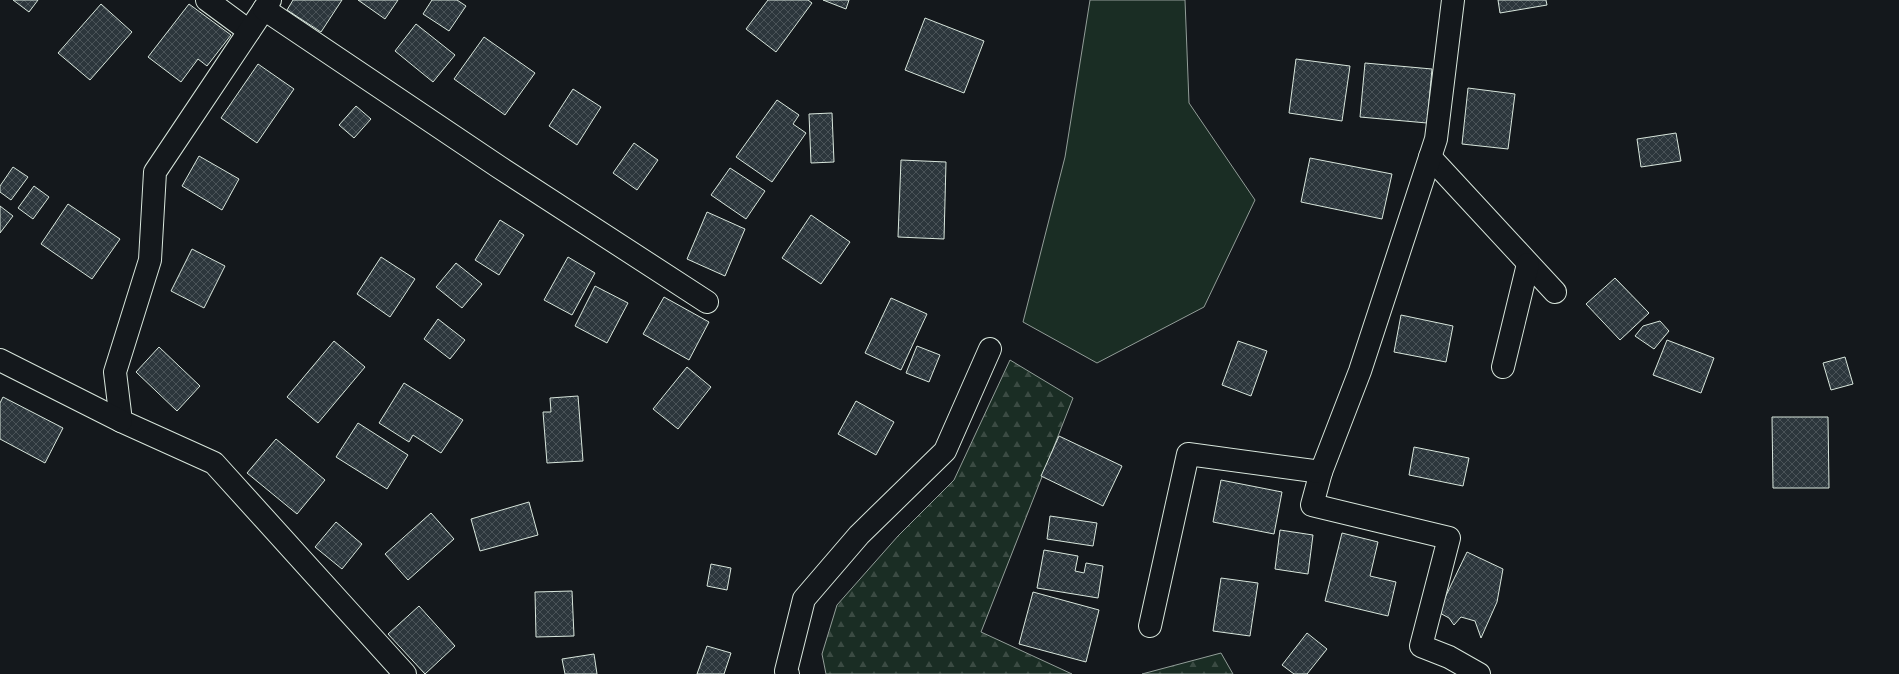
<svg xmlns="http://www.w3.org/2000/svg" width="1899" height="674" font-family="'Space Grotesk',sans-serif">
<style>
.grass{fill:#1a2d24;stroke:#939e99}
.forest{fill:url(#forest-firs);stroke:#939e99}
.building{fill:url(#building-cross-hatch);stroke:#d8e6dc}
.lines{fill:none;stroke-linecap:round;stroke-linejoin:round}
.minor-casing{stroke:#d8e6dc;stroke-width:24}
.minor{stroke:#14181c;stroke-width:22}
</style>
<defs>
<pattern id="forest-firs" width="22" height="20" patternUnits="userSpaceOnUse"><rect width="22" height="20" fill="#1a2d24"/><path d="M5 1l3.5 6h-7zM16 11l3.5 6h-7z" fill="#3b4b43"/></pattern>
<pattern id="building-cross-hatch" width="8" height="8" patternUnits="userSpaceOnUse"><rect width="8" height="8" fill="#2c363c"/><path d="M0 0l8 8M0 8l8-8" fill="none" stroke="#4a5358"/></pattern>
</defs>
<rect width="100%" height="100%" fill="#14181c"/>
<!-- grass -->
<polygon class="grass" points="1090,0 1185,0 1189,103 1255,200 1204,307 1097,363 1023,322 1065,157"/>
<!-- forest -->
<g class="forest">
<polygon points="1010,360 1073,398 981,632 1072,674 826,674 822,654 837,605 898,536 954,480"/>
<polygon points="1221,653 1233,674 1142,674"/>
</g>
<!-- building -->
<g class="building">
<polygon points="13,0 38,0 29,12"/>
<polygon points="293,0 342,0 321,32 287,10"/>
<polygon points="358,0 398,0 385,19"/>
<polygon points="432,0 457,0 466,6 449,31 423,14"/>
<polygon points="768,0 808,0 812,3 776,52 746,29"/>
<polygon points="823,0 849,0 846,9"/>
<polygon points="1498,0 1546,0 1547,5 1500,13"/>
<polygon points="101,4 132,32 90,80 58,53"/>
<polygon points="189,4 231,35 207,66 198,59 181,82 148,57"/>
<polygon points="925,18 984,41 964,93 905,70"/>
<polygon points="416,24 455,55 433,82 395,51"/>
<polygon points="484,37 535,73 505,115 454,79"/>
<polygon points="1296,59 1350,66 1342,121 1289,113"/>
<polygon points="1365,63 1432,69 1427,123 1360,117"/>
<polygon points="258,64 294,89 257,143 221,118"/>
<polygon points="1468,88 1515,94 1508,149 1462,144"/>
<polygon points="573,89 601,107 577,145 549,126"/>
<polygon points="777,100 799,115 793,124 806,133 772,182 736,157"/>
<polygon points="356,106 371,119 354,138 339,125"/>
<polygon points="832,113 834,162 811,163 809,114"/>
<polygon points="1676,133 1681,161 1641,167 1637,139"/>
<polygon points="634,143 658,160 637,190 613,173"/>
<polygon points="199,156 239,179 222,210 182,186"/>
<polygon points="1310,158 1392,174 1382,219 1301,202"/>
<polygon points="901,160 946,162 944,239 898,237"/>
<polygon points="13,167 28,177 11,200 0,192 0,186"/>
<polygon points="730,168 765,191 746,219 711,195"/>
<polygon points="34,186 49,197 33,219 18,208"/>
<polygon points="68,204 120,239 92,279 41,244"/>
<polygon points="0,206 13,216 0,233"/>
<polygon points="707,212 745,229 725,276 687,259"/>
<polygon points="811,215 850,242 821,284 782,258"/>
<polygon points="500,220 524,235 499,275 475,260"/>
<polygon points="192,249 225,266 204,308 171,291"/>
<polygon points="381,257 415,279 390,317 357,294"/>
<polygon points="568,257 595,273 572,315 544,300"/>
<polygon points="456,263 482,284 462,308 436,287"/>
<polygon points="1615,278 1649,313 1620,340 1586,304"/>
<polygon points="595,286 628,303 607,343 575,326"/>
<polygon points="664,297 709,322 689,360 643,334"/>
<polygon points="891,298 927,314 901,370 865,353"/>
<polygon points="1401,315 1453,326 1446,362 1394,352"/>
<polygon points="438,319 465,340 450,359 424,339"/>
<polygon points="1660,321 1669,331 1654,349 1635,336 1643,326"/>
<polygon points="1667,340 1714,358 1701,393 1653,375"/>
<polygon points="334,341 365,367 318,423 287,397"/>
<polygon points="1238,341 1267,351 1251,396 1222,385"/>
<polygon points="917,346 940,355 929,382 906,373"/>
<polygon points="159,347 200,386 177,411 136,372"/>
<polygon points="1845,357 1853,384 1831,390 1823,363"/>
<polygon points="687,367 711,387 678,429 653,409"/>
<polygon points="404,383 463,420 441,453 413,435 409,442 379,423"/>
<polygon points="578,396 583,461 547,463 543,412 551,412 550,398"/>
<polygon points="3,397 63,428 45,463 0,439 0,403"/>
<polygon points="856,401 894,422 876,455 838,434"/>
<polygon points="1772,417 1828,417 1829,488 1773,488"/>
<polygon points="358,423 408,455 387,489 336,457"/>
<polygon points="1059,436 1122,466 1103,506 1041,476"/>
<polygon points="276,439 325,480 297,514 247,473"/>
<polygon points="1414,447 1469,458 1463,486 1409,475"/>
<polygon points="1221,480 1282,492 1274,534 1213,522"/>
<polygon points="529,502 538,535 480,551 471,519"/>
<polygon points="431,513 454,539 408,580 385,554"/>
<polygon points="1050,516 1097,523 1093,546 1047,539"/>
<polygon points="336,522 362,544 342,569 315,547"/>
<polygon points="1280,530 1313,535 1308,574 1275,569"/>
<polygon points="1342,533 1378,542 1370,576 1396,582 1388,616 1325,601"/>
<polygon points="1044,550 1078,556 1075,571 1084,573 1086,563 1103,566 1098,598 1037,588"/>
<polygon points="1467,552 1503,569 1497,602 1481,638 1475,621 1461,617 1454,625 1449,618 1438,612"/>
<polygon points="711,564 731,568 727,590 707,586"/>
<polygon points="1221,578 1258,583 1250,636 1213,631"/>
<polygon points="572,591 574,636 536,637 535,592"/>
<polygon points="1033,592 1099,610 1086,662 1019,644"/>
<polygon points="419,606 455,646 425,674 388,634"/>
<polygon points="1307,633 1327,649 1307,674 1294,674 1282,665"/>
<polygon points="707,646 731,653 724,674 697,674"/>
<polygon points="594,654 597,674 565,674 562,659"/>
</g>
<g class="lines">
<!-- minor casing -->
<g class="minor-casing">
<g id="minor">
<polyline points="207,0 249,31"/>
<polyline points="270,0 155,172 150,260 115,372 121,421 214,463 405,674"/>
<polyline points="264,9 499,167 707,302"/>
<polyline points="1430,157 1555,292"/>
<polyline points="0,360 121,421"/>
<polyline points="1503,367 1528,264"/>
<polyline points="1321,472 1312,505 1449,538 1421,646 1449,657 1479,674"/>
<polyline points="1150,626 1188,454 1321,472 1360,371 1436,139 1453,0"/>
<polyline points="788,674 786,671 804,599 859,535 945,451 990,349"/>
</g>
</g>
<!-- minor -->
<use href="#minor" class="minor"/>
</g>
</svg>
